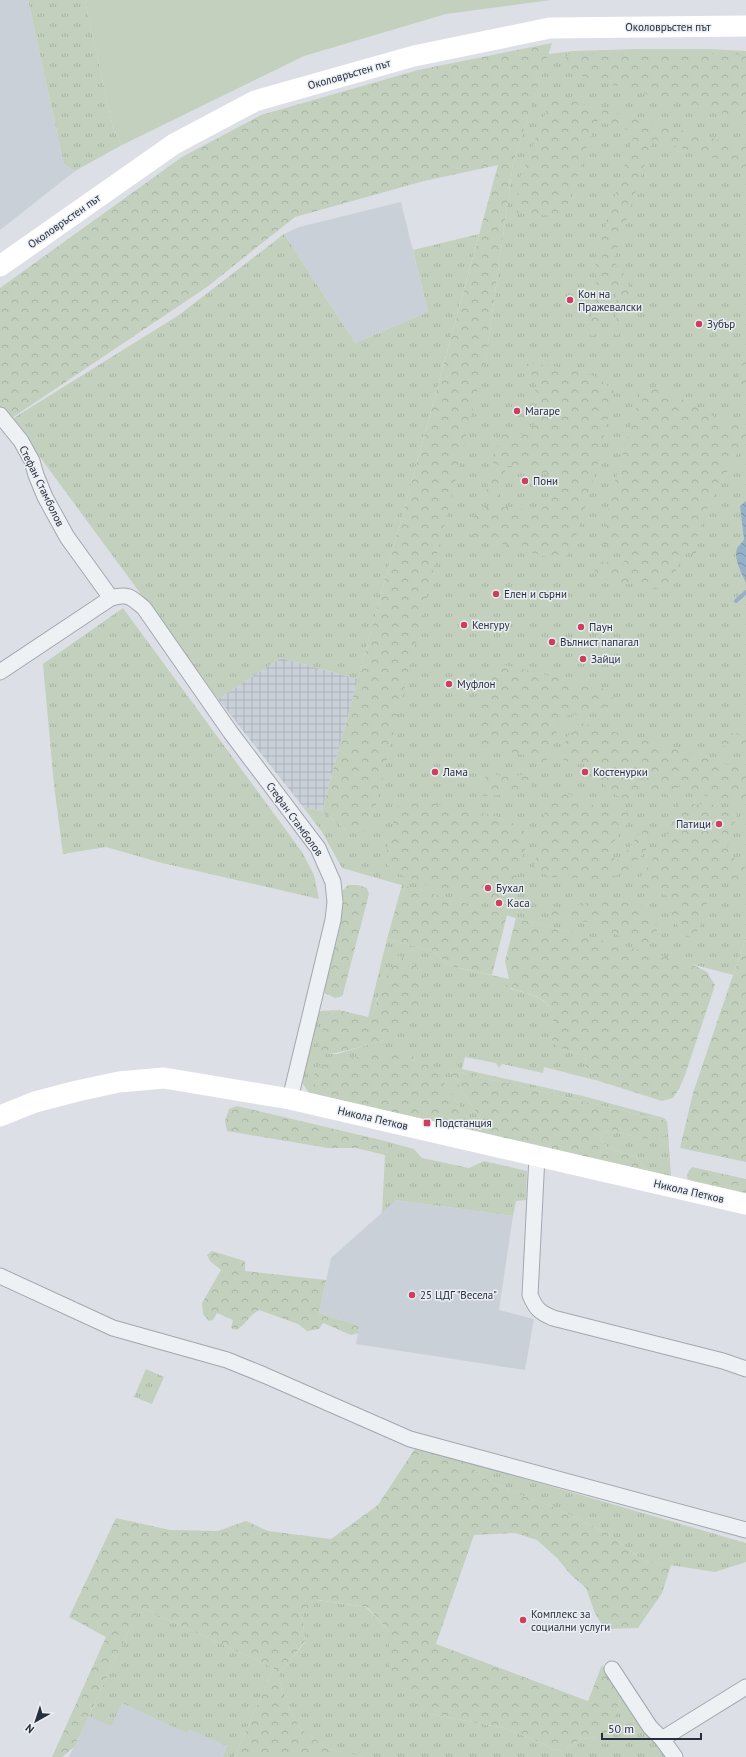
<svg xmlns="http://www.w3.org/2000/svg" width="746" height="1757" font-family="'PT Sans',sans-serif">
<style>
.built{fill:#cad0d8}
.industrial{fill:url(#industrial-grid)}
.grass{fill:url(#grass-tufts)}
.forest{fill:url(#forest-crowns)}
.garden{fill:#c3d0bd}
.water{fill:url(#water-waves)}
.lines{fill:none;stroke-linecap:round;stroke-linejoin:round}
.stream{stroke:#96b1c6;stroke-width:4}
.street-casing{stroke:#a2a7b0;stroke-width:17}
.street{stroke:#eef1f4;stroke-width:15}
.secondary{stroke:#fff;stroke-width:21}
.poi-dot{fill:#cc3f5d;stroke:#ebeff4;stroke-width:1.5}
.labels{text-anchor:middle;stroke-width:3;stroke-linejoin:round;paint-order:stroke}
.street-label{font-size:11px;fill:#262f3c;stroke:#ebeff4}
.poi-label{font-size:11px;fill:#262f3c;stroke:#ebeff4;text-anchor:start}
</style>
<defs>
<pattern id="industrial-grid" width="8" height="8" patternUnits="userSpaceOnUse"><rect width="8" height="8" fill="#cad0d8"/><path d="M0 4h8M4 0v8" fill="none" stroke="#adb3ba"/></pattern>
<pattern id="grass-tufts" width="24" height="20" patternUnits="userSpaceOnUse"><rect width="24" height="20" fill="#c3d0bd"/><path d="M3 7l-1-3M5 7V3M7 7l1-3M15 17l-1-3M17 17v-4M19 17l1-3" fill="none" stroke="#a7b3a3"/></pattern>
<pattern id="forest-crowns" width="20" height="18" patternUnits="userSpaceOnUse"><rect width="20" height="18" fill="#c3d0bd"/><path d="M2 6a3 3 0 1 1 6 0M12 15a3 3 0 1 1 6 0" fill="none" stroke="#a7b3a3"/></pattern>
<pattern id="water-waves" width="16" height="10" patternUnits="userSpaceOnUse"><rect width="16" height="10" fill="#96b1c6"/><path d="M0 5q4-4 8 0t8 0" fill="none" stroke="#7a90a2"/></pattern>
</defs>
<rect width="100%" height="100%" fill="#dce0e6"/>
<!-- built -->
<g class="built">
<polygon points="0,0 28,0 64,164 75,171 0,230"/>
<polygon points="401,202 428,312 355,343 284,234 299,227"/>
<polygon points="396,1200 513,1216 499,1310 534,1319 525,1370 356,1344 359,1326 319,1313 331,1258"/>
<polygon points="140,1607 234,1757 69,1757"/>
</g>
<!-- industrial -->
<polygon class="industrial" points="281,658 358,679 322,811 303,807 218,699"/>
<!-- grass -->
<g class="grass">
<polygon points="28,0 85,0 113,128 122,145 75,171 64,164"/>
<polygon points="637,49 709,49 746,51 746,937 733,975 516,918 342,868 322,832 303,807 322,811 346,830 487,351 513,163 548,54 573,51"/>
<polygon points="284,234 355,343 428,312 413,250 479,234 358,679 281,658 218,699 12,419 179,315"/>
<polygon points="123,608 302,852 314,875 319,899 162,863 106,847 63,854 54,785 43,664"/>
<path d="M387,939L433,951L450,966L509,979L511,989C527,993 550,998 554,1016C556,1024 553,1034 552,1041L559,1048L586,1056L585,1066L599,1081L544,1067L543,1073L502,1064L499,1068L496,1063L465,1057L462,1069L583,1096L664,1118L667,1121L449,1070L492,1137L477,1133L434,1068L421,1063L413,1056L335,1062L321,1064L331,1101L311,1096L303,1084L304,1074L318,1015L320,1011L339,1010L326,1015L324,1054H337L384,1040L382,990L377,999L372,1017H368Z"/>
<polygon points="610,1130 641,1138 666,1135 668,1131 671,1177 648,1171 636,1157 608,1148 600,1139 603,1133"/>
<polygon points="385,1141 414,1149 422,1158 469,1168 484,1161 527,1171 526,1200 516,1201 513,1216 396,1200 382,1213 385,1155 388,1149"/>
<polygon points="146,1369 164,1377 152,1404 134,1397"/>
<polygon points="464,1461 746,1543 746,1562 715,1572 644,1561 609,1534 554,1507 521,1495 486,1479"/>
<polygon points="317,1600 366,1607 389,1631 389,1665 425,1713 504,1728 542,1743 552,1749 560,1751 582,1739 597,1737 616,1715 621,1694 655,1743 667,1757 363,1757 329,1749 300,1728 283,1697 278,1673 289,1662 305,1642 302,1613"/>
<polygon points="140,1607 274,1668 234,1757 223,1757 227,1746 189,1729 187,1733 122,1703 111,1726 89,1716"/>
</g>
<!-- forest -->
<g class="forest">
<polygon points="552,43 513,163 487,351 371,825 360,834 346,830 322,811 498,165 424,181 295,217 207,287 0,426 0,288 182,157 261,115 418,70"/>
<polygon points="657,52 746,55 746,121 563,71 561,63 568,54"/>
<path d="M556,95L592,107L746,147V169L653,139L613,261C617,266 626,274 628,281C632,295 621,328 615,341L617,304L615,288L602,310L594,338L588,333L597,288L595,267L596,255L635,132L596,121L564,217L517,213L518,183L549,104Z"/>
<polygon points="746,350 746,386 737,384"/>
<path d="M528,363L575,369L599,378L614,391L598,462L579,528L570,552L564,558L557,560L470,535V526L477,513L486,507H516L534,514L540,512L556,484L551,475L514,466H507L497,497L492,498L486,495V492L501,433C510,430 519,434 529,435L538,414L535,391L536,385L523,368Z"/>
<path d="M644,387C667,388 693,406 713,416C723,421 735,423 746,426V439L732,462L706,511L697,538L696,556L684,550L672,580L663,588L651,589L637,585L600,578L592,566L598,561L622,564L627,557L602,543V535L614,485L641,391Z"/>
<path d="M501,664L609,690L613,699C606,717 585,713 568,715C562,721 557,730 554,739C550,750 554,752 545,762H539L533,757L480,746C473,727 483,689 490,670Z"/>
<path d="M580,723L602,728L746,770V804L706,796L680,785L671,796C662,793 653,790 644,791C639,792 637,796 633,797C615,803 599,782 596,767L588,762L575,765L561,758L567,737Z"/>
<polygon points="725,733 737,734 746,736 746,751 741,749 715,745 718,737"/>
<polygon points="488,773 508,777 527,774 533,780 530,789 501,795 482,796 479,794 481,783"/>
<path d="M559,791L583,799L603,811H629L628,823L609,848L610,856L617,860L623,857L645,825L657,833L643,854L627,871L599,883L582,878L549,877L535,868C534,860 538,853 539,846C543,829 543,812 549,795Z"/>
<polygon points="406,798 496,816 523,828 527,842 514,886 510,894 487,900 414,882 389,868 386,859 388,844 397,807"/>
<path d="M687,801L696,805L709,803L737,814L727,848L732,857L743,864L746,869V883L738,887L727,879L719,887L711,888L700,927L693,938L682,934L672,915L669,897L653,891H635C638,876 652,862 660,848C668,834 673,818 680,803Z"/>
<path d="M348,885H358L367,888L369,894L343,994L340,997L335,998L325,993L324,988C332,957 345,923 342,891Z"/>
<polygon points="402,885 507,915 492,975 450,966 433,951 387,939"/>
<path d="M628,898C643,902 659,919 657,936C656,938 653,942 652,944L642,943L611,933L587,922L550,918L551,911L606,899Z"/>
<path d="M516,918L690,963L707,972L715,985L685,1075L679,1089L673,1098L662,1101L599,1081L585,1066L586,1056L559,1048L552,1041C556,1011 554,1001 523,992C516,990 511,989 505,984L509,979L505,961Z"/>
<polygon points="746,937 746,1162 680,1148 693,1093"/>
<path d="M399,955C407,960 418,965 422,974C426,983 420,1001 416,1010C413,1016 398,1033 392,1037C383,1041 331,1056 323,1054C322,1053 320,1052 318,1051L326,1015L339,1010L368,1017L372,1016C378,995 387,974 399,955Z"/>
<polygon points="396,1049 413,1056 421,1063 434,1067 477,1133 331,1101 317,1092 313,1079 316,1070 321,1064"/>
<polygon points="449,1070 667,1121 668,1131 666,1135 658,1139 641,1138 610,1130 603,1133 600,1139 608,1148 636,1157 648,1171 492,1137"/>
<polygon points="237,1106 385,1141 388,1149 385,1155 356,1148 328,1148 227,1131 225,1121 229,1109"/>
<polygon points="692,1167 746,1179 746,1196 691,1184 687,1178 688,1172"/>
<path d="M212,1251L245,1261V1271L326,1280L319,1313L359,1326L358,1333L351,1335L323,1323L319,1329L307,1331L298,1324L259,1310C249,1315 246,1325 236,1330L231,1328L233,1320L217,1313L213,1320L209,1321L203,1314L202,1303L221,1270L210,1261L207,1255Z"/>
<polygon points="416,1447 464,1461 486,1479 521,1495 554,1507 609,1534 644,1561 671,1565 662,1593 638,1628 604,1629 594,1611 586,1588 571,1575 557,1558 537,1540 515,1533 474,1535 436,1644 588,1701 602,1665 621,1694 616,1715 610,1730 597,1737 582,1739 560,1751 552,1749 542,1743 504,1728 425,1713 399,1687 389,1665 389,1631 367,1607 318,1600 302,1613 305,1641 289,1662 278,1673 283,1697 300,1728 329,1749 363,1757 234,1757 274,1668 140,1607 74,1747 62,1757 52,1757 106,1637 69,1617 116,1518 170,1530 218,1531 246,1521 268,1531 331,1539 378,1505"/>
</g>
<!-- garden -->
<polygon class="garden" points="85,0 551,0 446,14 304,56 122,145 113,128"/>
<!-- water -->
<path class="water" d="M746,501V583C742,574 733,558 737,549C738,545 743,543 744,539L740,506Z"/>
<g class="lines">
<!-- stream -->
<polyline class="stream" points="736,601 746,592"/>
<!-- street casing -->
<g class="street-casing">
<g id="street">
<polyline points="0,415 21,441 32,461 36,475 45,497 67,537 111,598"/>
<path d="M0,672L111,598C128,593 131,597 144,608L231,733L318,848L333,882L335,902L333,920L290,1099"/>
<path d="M537,1156L530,1295C536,1309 539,1312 553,1318L723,1361L746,1369"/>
<polyline points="0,1276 113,1328 227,1360 264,1375 410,1439 746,1530"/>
<polyline points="612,1669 650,1727 662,1739 675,1757"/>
<polyline points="662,1739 746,1687"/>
</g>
</g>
<!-- street -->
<use href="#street" class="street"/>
<!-- secondary -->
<g class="secondary">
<polyline points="0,266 174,144 255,101 414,56 550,28 746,26"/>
<polyline points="0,1116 35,1102 77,1091 119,1082 164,1078 290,1099 746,1204"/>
</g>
</g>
<!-- markers -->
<g class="poi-dot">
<circle cx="570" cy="300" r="4"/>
<circle cx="699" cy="324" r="4"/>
<circle cx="517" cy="411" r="4"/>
<circle cx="525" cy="481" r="4"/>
<circle cx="496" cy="594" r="4"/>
<circle cx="464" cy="625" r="4"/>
<circle cx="581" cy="627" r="4"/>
<circle cx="552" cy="642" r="4"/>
<circle cx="583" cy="659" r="4"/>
<circle cx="449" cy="684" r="4"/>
<circle cx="435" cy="772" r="4"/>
<circle cx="585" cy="772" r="4"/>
<circle cx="719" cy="824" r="4"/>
<circle cx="488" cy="888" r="4"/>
<circle cx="499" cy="903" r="4"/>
<rect x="423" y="1119" width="8" height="8" rx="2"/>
<circle cx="412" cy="1295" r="4"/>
<circle cx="523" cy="1620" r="4"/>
</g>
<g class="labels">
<!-- street labels -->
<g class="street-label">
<text x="668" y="31">Околовръстен път</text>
<text transform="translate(349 74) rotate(-16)" y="4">Околовръстен път</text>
<text transform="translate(64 221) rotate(-35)" y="4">Околовръстен път</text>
<text transform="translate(42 486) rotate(64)" y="4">Стефан Стамболов</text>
<text transform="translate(295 819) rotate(54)" y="4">Стефан Стамболов</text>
<text transform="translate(373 1118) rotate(13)" y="4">Никола Петков</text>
<text transform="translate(689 1191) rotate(13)" y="4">Никола Петков</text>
</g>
<!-- poi labels -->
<g class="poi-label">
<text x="578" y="298">Кон на<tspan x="578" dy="13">Пражевалски</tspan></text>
<text x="707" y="328">Зубър</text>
<text x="525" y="415">Магаре</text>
<text x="533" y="485">Пони</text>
<text x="504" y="598">Елен и сърни</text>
<text x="472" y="629">Кенгуру</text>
<text x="589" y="631">Паун</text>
<text x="560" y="646">Вълнист папагал</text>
<text x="591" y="663">Зайци</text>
<text x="457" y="688">Муфлон</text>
<text x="443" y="776">Лама</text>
<text x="593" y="776">Костенурки</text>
<text x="711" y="828" text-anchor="end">Патици</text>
<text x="496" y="892">Бухал</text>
<text x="507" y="907">Каса</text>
<text x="435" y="1127">Подстанция</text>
<text x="420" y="1299">25 ЦДГ "Весела"</text>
<text x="531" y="1618">Комплекс за<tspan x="531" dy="13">социални услуги</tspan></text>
</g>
</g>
<!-- north arrow -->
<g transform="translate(36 1721) rotate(219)" stroke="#ebeff4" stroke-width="3" paint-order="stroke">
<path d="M0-3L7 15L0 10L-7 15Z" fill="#262f3c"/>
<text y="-6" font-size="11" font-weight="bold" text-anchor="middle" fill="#262f3c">N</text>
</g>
<!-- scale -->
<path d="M602 1733v6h99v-6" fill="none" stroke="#262f3c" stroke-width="2"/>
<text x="608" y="1733" font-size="12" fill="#262f3c" stroke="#ebeff4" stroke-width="3" paint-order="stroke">50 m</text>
</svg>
